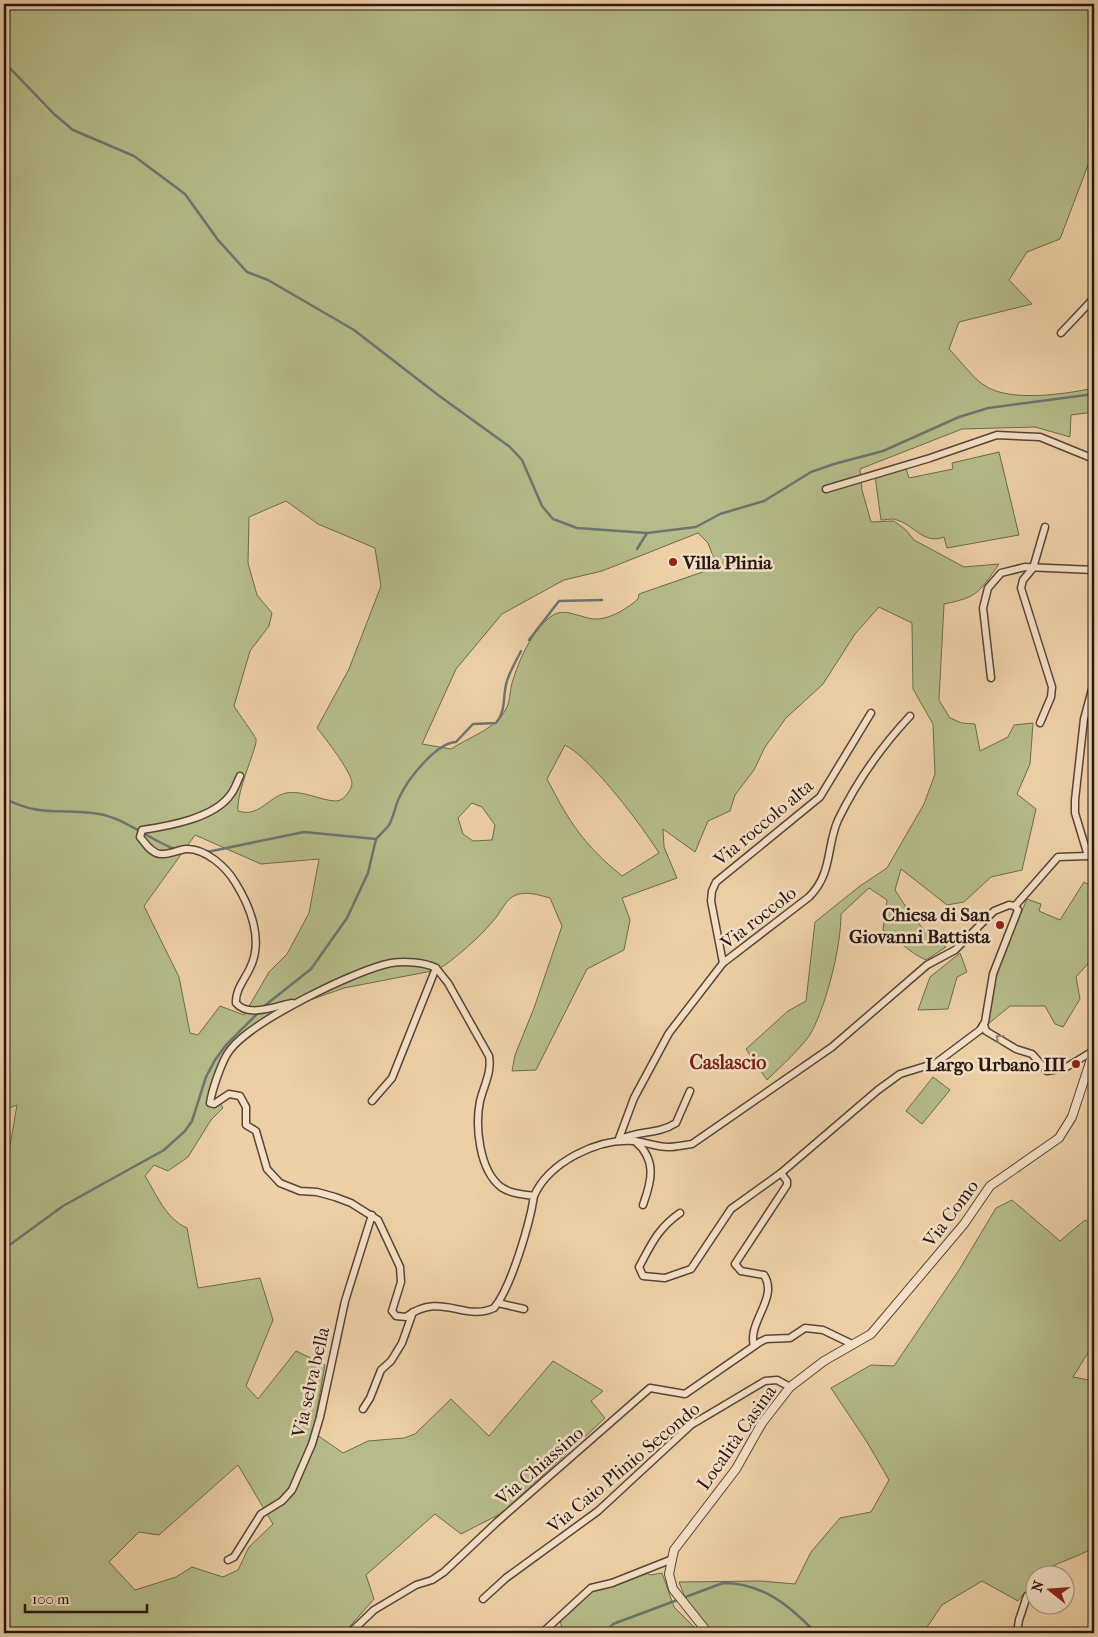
<svg xmlns="http://www.w3.org/2000/svg" width="1098" height="1637" font-family="'IM FELL French Canon',serif">
<style>
.green{fill:#b5bc89;stroke:#6e6a4e;fill-rule:evenodd}
.lines{fill:none;stroke-linecap:round;stroke-linejoin:round}
.stream{stroke:#6d7571;stroke-width:2.5}
.minor-casing{stroke:#584537;stroke-width:9}
.tertiary-casing{stroke:#584537;stroke-width:10}
.minor{stroke:#f4e0c6;stroke-width:6}
.tertiary{stroke:#f4e0c6;stroke-width:8}
.oneway{stroke:#978675}
.poi-dot{fill:#8f2418;stroke:#f4e0c6;stroke-width:2}
.labels{text-anchor:middle;stroke-width:5;stroke-linejoin:round;paint-order:stroke}
.poi-label{font-size:19px;font-weight:bold;fill:#261712;stroke:#f4e0c6;text-anchor:end}
.street-label{font-size:19px;fill:#261712;stroke:#f4e0c6}
.neighbourhood-label{font-size:20px;font-weight:bold;fill:#7a1f14;stroke:#f4e0c6}
</style>
<rect width="100%" height="100%" fill="#eed0a7"/>
<filter id="stains"><feTurbulence type="fractalNoise" baseFrequency=".004" numOctaves="4"/><feColorMatrix values="0 0 0 0 .2 0 0 0 0 .09 0 0 0 0 .02 0 0 0 .5 -.17"/></filter>
<radialGradient id="worn" r=".72"><stop offset=".6" stop-color="#630" stop-opacity="0"/><stop offset="1" stop-color="#630" stop-opacity=".3"/></radialGradient>
<!-- green -->
<g class="green">
<path d="M4,4H1094V154L1088,165L1060,239L1027,252L1009,280L1032,304L959,322L949,349C961,361 973,379 987,387C1013,402 1066,394 1094,388V412L1071,415L1070,437L1035,427L962,429L860,469L862,490L871,522L894,521L906,530L914,540L964,567L999,564C979,592 979,597 944,604L939,700L950,718L962,723L975,724L980,751L1008,737L1014,725L1033,723L1030,764L1017,794L1036,809L1022,870L991,877L964,902L947,905L901,869L895,890C911,915 921,931 946,947L926,960C910,953 898,940 883,930L887,900L869,888L841,914C841,947 827,1002 812,1031C805,1045 779,1068 767,1080L746,1049L788,1011L806,1001L815,922L860,886L887,868L924,804L935,774L933,724L913,689L912,623L879,607L855,634L823,684L786,718L765,747L754,770L735,795L730,811L708,821L695,852L663,829L664,847L677,878L622,898L630,920L624,950L587,969L536,1070L512,1071L515,1055L534,1008L562,926L550,898C539,895 527,891 516,895C506,898 500,914 493,921C481,936 453,961 437,970L344,988L279,1011L234,1043L209,1103H220L223,1108L211,1120L188,1157L168,1171L154,1165L145,1176C157,1195 165,1218 187,1228L198,1288L260,1278L273,1320L246,1386L258,1399L296,1351L325,1365L313,1432L343,1453L368,1441L404,1438L415,1434L451,1399L489,1436L553,1361L603,1391L591,1401L605,1418L502,1513L461,1534L435,1514L366,1575L374,1599L344,1633H4V1151L10,1146L17,1105L4,1110ZM286,501L318,524L375,548L381,586L349,669L317,728C325,738 351,771 352,783C352,787 350,790 348,793C344,798 341,801 335,801C319,800 303,790 286,793C268,797 259,818 238,811C236,791 258,746 256,739C253,733 239,714 234,706L250,651L269,626L272,613L257,595L248,563L249,517ZM698,533L708,543L717,567L639,594L638,599C628,608 612,618 598,619C584,620 566,607 553,615C532,629 519,660 512,683C510,691 510,702 506,709C496,729 469,737 451,749L422,744L456,669L502,614L564,580L602,571ZM565,745C592,759 642,826 659,853L622,876C583,844 570,823 547,779ZM472,803L482,807L495,825L492,840L473,841L463,834L458,818ZM195,835L261,864L319,859L309,913L287,954L269,972L244,1015L220,1006L198,1035L190,1033L179,977L144,906ZM238,1465L273,1524L249,1547L238,1570L223,1577L192,1567L176,1577L135,1590L109,1562L139,1532L159,1535Z"/>
<path d="M999,452L1019,535L947,548L944,537C924,545 914,525 897,520C893,518 886,520 881,520L875,476L906,468L909,478L953,469L952,463Z"/>
<polygon points="1084,882 1094,888 1094,957 1076,977 1080,999 1063,1027 1055,1024 1045,1006 1010,1006 988,1024 995,974 1027,899 1041,904 1039,911 1060,920"/>
<polygon points="960,953 967,972 957,977 948,1009 918,1010 930,977"/>
<polygon points="933,1077 950,1090 922,1124 906,1111"/>
<path d="M1012,1200L1060,1241L1085,1220L1094,1226V1343L1073,1377L1094,1381V1547C1079,1558 1053,1562 1041,1574H1036L1035,1580L1018,1601L982,1581L942,1605L923,1633H708L686,1600L679,1582L761,1581L795,1584L811,1552L840,1518L871,1512L889,1480L867,1442L831,1388L871,1365L894,1366L959,1270L996,1208Z"/>
<polygon points="645,1572 650,1575 662,1573 674,1607 697,1630 698,1633 563,1633 560,1620 592,1590"/>
</g>
<g class="lines">
<!-- stream -->
<g class="stream">
<polyline points="4,62 54,114 73,130 134,156 185,194 218,240 247,272 268,280 354,330 438,395 510,447 522,460 542,506 553,519 577,528 647,533 696,527 720,514 764,501 811,472 834,464 883,451 959,417 988,408 1094,394"/>
<polyline points="637,549 647,533"/>
<polyline points="529,640 559,601 602,600"/>
<path d="M4,798C41,818 61,808 99,814C125,818 151,841 177,850"/>
<path d="M207,852L304,832L376,839C380,835 385,830 389,825C394,817 395,805 400,796C408,779 436,743 456,742L473,724L496,723C507,710 502,696 507,681C510,671 516,661 521,651"/>
<polyline points="263,1007 311,969 347,918 368,873 376,839"/>
<polyline points="4,1249 63,1206 164,1150 185,1131 192,1121 206,1077 215,1060 226,1045 260,1011"/>
<path d="M605,1633L613,1624L723,1583C763,1583 790,1606 816,1633"/>
</g>
<!-- minor casing -->
<g class="minor-casing">
<g id="minor">
<polyline points="1061,333 1094,298"/>
<polyline points="826,489 930,458 997,435 1040,437 1094,459"/>
<polyline points="991,678 983,608 988,588 1001,573 1025,567 1094,570"/>
<polyline points="1094,682 1084,719 1075,800 1075,813 1088,856 1094,859"/>
<polyline points="1040,723 1051,697 1052,687 1021,588 1023,580 1033,568 1045,527"/>
<path d="M240,776C237,782 235,789 231,794C215,818 169,826 142,830L140,837C145,843 151,853 160,854C168,855 178,850 186,849C205,848 226,867 235,882C250,906 264,940 250,968C245,979 235,990 236,1003C248,1018 276,1006 292,1003"/>
<polyline points="1015,906 1058,857 1088,856"/>
<polyline points="723,963 711,901 712,891 716,882 820,797 871,713"/>
<polyline points="984,1025 986,1031 1016,1049 1032,1054 1047,1071 1065,1068 1093,1051"/>
<polyline points="372,1101 392,1078 436,968"/>
<path d="M621,1139C641,1130 657,1135 676,1123L690,1091"/>
<path d="M618,1141L634,1098L669,1033L723,963L809,897C833,873 826,847 838,820C857,781 881,747 910,716"/>
<path d="M635,1141C657,1160 652,1180 643,1205"/>
<path d="M534,1196C530,1223 511,1288 494,1308C464,1322 441,1291 406,1317L396,1316L392,1311L401,1282L400,1267L378,1220L351,1203L335,1197L317,1192L300,1191L280,1183L267,1169L256,1131L246,1125V1107L240,1096L229,1094L214,1104L210,1103C212,1090 222,1060 230,1050C252,1021 355,970 391,963C405,961 424,962 436,968L448,983L489,1056C492,1072 484,1085 480,1101C475,1126 479,1170 501,1187C511,1194 522,1194 534,1196C549,1162 598,1138 634,1141C645,1142 657,1147 668,1147C676,1147 684,1145 692,1144L832,1047L927,965L955,950L994,911L1009,905L1015,906"/>
<path d="M680,1213C658,1228 651,1245 639,1267L643,1276L665,1278L691,1269L731,1209L781,1173L878,1090L900,1074L936,1063L980,1030L985,1022L993,974L1018,910L1015,906"/>
<polyline points="498,1303 524,1309"/>
<path d="M754,1346C747,1322 779,1298 764,1275L741,1271L735,1264L787,1185V1181L781,1173"/>
<polyline points="363,1409 370,1398 381,1370 391,1361 402,1343 413,1312"/>
<polyline points="228,1560 234,1557 261,1514 282,1501 292,1490 312,1444 320,1417 345,1301 372,1215"/>
<polyline points="483,1599 506,1578 598,1511 691,1425 765,1381 777,1380 790,1387"/>
<polyline points="350,1633 374,1610 416,1585 432,1580 444,1572 497,1522 650,1388 685,1394 760,1342 766,1339 790,1338 805,1328 823,1330 852,1344"/>
<polyline points="542,1633 591,1588 612,1583 670,1560"/>
<polyline points="1017,1633 1019,1620 1027,1596"/>
</g>
</g>
<!-- tertiary casing -->
<g class="tertiary-casing">
<polyline id="tertiary" points="706,1633 704,1628 673,1589 669,1574 674,1550 736,1469 762,1423 790,1387 824,1361 871,1334 964,1224 990,1186 1059,1138 1072,1117 1094,1050"/>
</g>
<!-- minor -->
<use href="#minor" class="minor"/>
<!-- tertiary -->
<use href="#tertiary" class="tertiary"/>
</g>
<!-- one-way arrows -->
<defs><path id="oneway-chevron" d="M-2-3.5L2.5 0L-2 3.5" fill="none" stroke-width="1.6" stroke-linecap="round" stroke-linejoin="round" transform="scale(1.25)"/></defs>
<use class="oneway" href="#oneway-chevron" transform="translate(999 1038) rotate(-144)"/>
<!-- markers -->
<g class="poi-dot">
<circle cx="673" cy="562" r="5"/>
<circle cx="1000" cy="925" r="5"/>
<circle cx="1076" cy="1064" r="5"/>
</g>
<g class="labels">
<!-- poi labels -->
<g class="poi-label">
<text x="683" y="569" text-anchor="start">Villa Plinia</text>
<text x="990" y="921">Chiesa di San<tspan x="990" dy="22">Giovanni Battista</tspan></text>
<text x="1066" y="1071">Largo Urbano III</text>
</g>
<!-- street labels -->
<g class="street-label">
<text transform="translate(763 822) rotate(-40)" y="7">Via roccolo alta</text>
<text transform="translate(758 917) rotate(-38)" y="7">Via roccolo</text>
<text transform="translate(950 1213) rotate(-53)" y="7">Via Como</text>
<text transform="translate(310 1382) rotate(-77)" y="7">Via selva bella</text>
<text transform="translate(736 1437) rotate(-55)" y="7">Località Casina</text>
<text transform="translate(539 1465) rotate(-41)" y="7">Via Chiassino</text>
<text transform="translate(623 1467) rotate(-40)" y="7">Via Caio Plinio Secondo</text>
</g>
<!-- neighbourhood labels -->
<g class="neighbourhood-label">
<text x="728" y="1069">Caslascio</text>
</g>
</g>
<!-- margin -->
<rect width="1098" height="1637" fill="none" stroke="#eed0a7" stroke-width="20"/>
<rect x="5" y="5" width="1088" height="1627" fill="none" stroke="#261712" stroke-width="2.5"/>
<rect x="10" y="10" width="1078" height="1617" fill="none" stroke="#261712"/>
<!-- north arrow -->
<g transform="translate(1050 1590) rotate(287)"><circle r="24" fill="#f4e0c6" stroke="#a2907e"/>
<path d="M0-4L9 19L0 12L-9 19Z" fill="#8f2418"/>
<text y="-8" font-size="14" font-weight="bold" text-anchor="middle" fill="#261712">N</text>
</g>
<!-- scale -->
<path d="M25 1604v8h122v-8" fill="none" stroke="#261712" stroke-width="2.5"/>
<text x="32" y="1604" font-size="15" fill="#261712" stroke="#f4e0c6" stroke-width="4" paint-order="stroke">100 m</text>
<rect width="100%" height="100%" filter="url(#stains)"/>
<rect width="100%" height="100%" fill="url(#worn)"/>
</svg>
